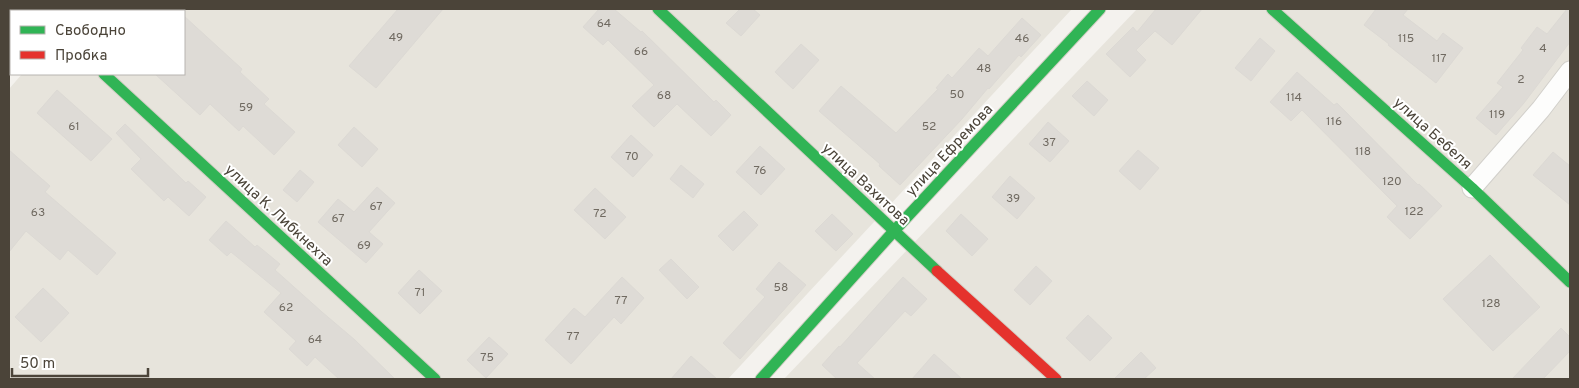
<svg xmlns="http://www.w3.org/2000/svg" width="1579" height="388" font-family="Overpass,sans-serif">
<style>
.residential{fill:#e7e4dc}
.building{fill:#dedbd6;stroke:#dcd9d4}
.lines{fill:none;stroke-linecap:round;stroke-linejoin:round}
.street-casing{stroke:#d2d0cb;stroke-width:21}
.fast-casing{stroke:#d3cfc5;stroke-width:13}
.jam-casing{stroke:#d3cfc5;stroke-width:13}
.street{stroke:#fdfdfc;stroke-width:19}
.fast{stroke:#30b455;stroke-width:11}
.jam{stroke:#e5322d;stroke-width:11}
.labels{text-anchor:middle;stroke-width:4;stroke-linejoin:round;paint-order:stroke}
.number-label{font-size:12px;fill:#706a61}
.street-label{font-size:15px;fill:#4b4439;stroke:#fff}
</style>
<rect width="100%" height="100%" fill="#f4f2ee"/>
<!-- residential -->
<g class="residential">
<polygon points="82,9 1072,9 728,379 9,379 9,89 22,74 184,74 184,11 80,11"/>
<polygon points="1137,9 1570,9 1570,379 784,379"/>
</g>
<!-- building -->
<g class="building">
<polygon points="398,9 443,9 376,88 349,66"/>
<polygon points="599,9 614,9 641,32 642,31 714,102 716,100 731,115 711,136 677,104 654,127 632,106 654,85 608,40 603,45 583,27"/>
<polygon points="740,9 753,9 760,15 741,36 726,23"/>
<polygon points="1156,9 1202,9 1172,45 1155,31 1136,50 1146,60 1130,77 1106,54 1133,27 1137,32"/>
<polygon points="1376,9 1408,9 1403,15 1437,41 1443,33 1463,48 1436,83 1388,45 1389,44 1364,25"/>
<polygon points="1567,9 1570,9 1570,42 1524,103 1496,135 1476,118 1503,87 1497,83 1523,50 1521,48 1537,27 1547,34"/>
<polygon points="184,16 242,69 240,72 269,99 264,104 295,132 274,155 243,126 239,131 210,104 200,115 155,74 184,74"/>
<polygon points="1022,18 1041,35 1021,57 1019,55 989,89 988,88 962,119 900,185 879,166 880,164 819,111 841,86 896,133 938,89 936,88 948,74 952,78 979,48 988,56"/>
<polygon points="1260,38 1275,51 1251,81 1235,68"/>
<polygon points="801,44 819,60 793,89 775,72"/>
<polygon points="1297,72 1334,105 1337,103 1418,185 1419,184 1442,206 1410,239 1387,217 1397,206 1302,110 1291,121 1270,102"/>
<polygon points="1087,81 1108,100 1094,116 1072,96"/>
<polygon points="57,90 112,139 91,161 37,113"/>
<polygon points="1048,122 1069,141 1050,162 1029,144"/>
<polygon points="125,124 186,183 188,181 206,197 189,216 168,197 164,201 131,169 141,159 116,133"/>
<polygon points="354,127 378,149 362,167 338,145"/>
<polygon points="631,135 653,155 633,177 611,157"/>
<polygon points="760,146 785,169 761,195 736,172"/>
<polygon points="9,150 50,186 45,192 116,253 97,275 68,250 60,260 26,231 9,252"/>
<polygon points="1138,150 1159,168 1140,190 1119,171"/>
<polygon points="1553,152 1570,166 1570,205 1533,175"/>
<polygon points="681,165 704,184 693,198 670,179"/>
<polygon points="300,170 314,182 297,202 283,190"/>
<polygon points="1010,176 1035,198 1017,219 992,197"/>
<polygon points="377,187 395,203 369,232 383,244 366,263 318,222 338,199 354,212"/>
<polygon points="595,188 626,217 605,239 574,210"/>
<polygon points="744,211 758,225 733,251 718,236"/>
<polygon points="832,214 853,234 836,251 815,231"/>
<polygon points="961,214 988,239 972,256 946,231"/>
<polygon points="226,221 255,247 257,245 280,264 275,270 322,312 355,340 395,379 339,379 315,357 307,366 289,349 296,341 264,312 281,293 231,252 227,256 209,240"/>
<polygon points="1490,255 1540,307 1493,351 1443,299"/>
<polygon points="671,259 699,287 687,299 659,270"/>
<polygon points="779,262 806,285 740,359 723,343 765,297 756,289"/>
<polygon points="1036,266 1052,281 1030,305 1014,290"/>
<polygon points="419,270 442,291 420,314 398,293"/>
<polygon points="622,277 644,298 621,324 614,317 571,364 545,340 574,308 585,317"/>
<polygon points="903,277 927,299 911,316 905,311 857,363 875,379 837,379 822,365 839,346 840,347"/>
<polygon points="43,288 69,313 41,342 15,317"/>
<polygon points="1088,315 1112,338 1090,361 1066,338"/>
<polygon points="1561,328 1570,337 1570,351 1543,379 1512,379"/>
<polygon points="489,337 508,354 486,378 467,360"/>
<polygon points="1141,352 1156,368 1144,379 1114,379"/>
<polygon points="934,354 962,379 912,379"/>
<polygon points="691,356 717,379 671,379"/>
</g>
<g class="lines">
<!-- street casing -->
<g class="street-casing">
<g id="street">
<polyline points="53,11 55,9"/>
<polyline points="9,60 11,57"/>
<polyline points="1472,188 1541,109 1570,71"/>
</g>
</g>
<!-- fast casing -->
<g class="fast-casing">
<g id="fast">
<polyline points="658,9 937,271"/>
<polyline points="1272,9 1472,188 1570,282"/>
<polyline points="104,74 435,379"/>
<polyline points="761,379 894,231 1100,9"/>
</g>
</g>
<!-- jam casing -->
<g class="jam-casing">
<polyline id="jam" points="937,271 1056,379"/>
</g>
<!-- street -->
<use href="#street" class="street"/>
<!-- fast -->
<use href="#fast" class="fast"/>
<!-- jam -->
<use href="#jam" class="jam"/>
</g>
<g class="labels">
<!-- number labels -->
<g class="number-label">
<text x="604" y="27">64</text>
<text x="396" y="41">49</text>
<text x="1022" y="42">46</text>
<text x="1406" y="42">115</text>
<text x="1543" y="52">4</text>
<text x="641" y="55">66</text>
<text x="1439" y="62">117</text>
<text x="984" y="72">48</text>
<text x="1521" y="83">2</text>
<text x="957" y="98">50</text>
<text x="664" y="99">68</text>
<text x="1294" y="101">114</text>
<text x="246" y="111">59</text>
<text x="1497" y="118">119</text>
<text x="1334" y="125">116</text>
<text x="74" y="130">61</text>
<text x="929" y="130">52</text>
<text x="1049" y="146">37</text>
<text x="1363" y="155">118</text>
<text x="632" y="160">70</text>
<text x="760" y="174">76</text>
<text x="1392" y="185">120</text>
<text x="1013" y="202">39</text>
<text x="376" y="210">67</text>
<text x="1414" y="215">122</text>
<text x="38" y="216">63</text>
<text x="600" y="217">72</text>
<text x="338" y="222">67</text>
<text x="364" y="249">69</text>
<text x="781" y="291">58</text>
<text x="420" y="296">71</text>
<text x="621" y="304">77</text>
<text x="1491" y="307">128</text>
<text x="286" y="311">62</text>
<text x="573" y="340">77</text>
<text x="315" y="343">64</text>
<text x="487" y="361">75</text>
</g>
<!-- street labels -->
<g class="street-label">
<text transform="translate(1433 133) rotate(42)" y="5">улица Бебеля</text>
<text transform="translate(949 150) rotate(-47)" y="5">улица Ефремова</text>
<text transform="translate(866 184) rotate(43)" y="5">улица Вахитова</text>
<text transform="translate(279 215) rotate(43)" y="5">улица К. Либкнехта</text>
</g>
</g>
<!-- border -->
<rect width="1579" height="388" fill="none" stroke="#4b4439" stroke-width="20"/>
<!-- legend -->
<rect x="10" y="10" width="175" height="65" fill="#ffffff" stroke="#b7b4b0"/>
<rect x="20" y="26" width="25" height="8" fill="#30b455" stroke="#b7b4b0"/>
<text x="55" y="35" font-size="15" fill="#4b4439">Свободно</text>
<rect x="20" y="51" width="25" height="8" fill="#e5322d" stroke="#b7b4b0"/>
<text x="55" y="60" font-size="15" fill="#4b4439">Пробка</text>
<!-- scale -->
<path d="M12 368v8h136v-8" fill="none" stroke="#4b4439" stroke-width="2.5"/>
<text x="20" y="368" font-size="15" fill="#4b4439" stroke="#ffffff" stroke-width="4" paint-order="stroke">50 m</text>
</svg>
